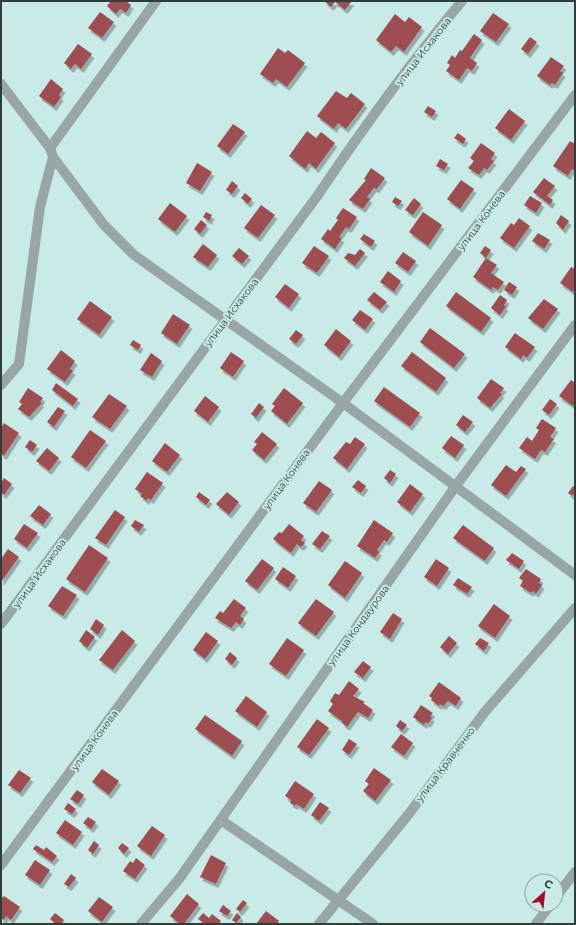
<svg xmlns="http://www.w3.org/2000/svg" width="576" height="925" font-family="Montserrat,sans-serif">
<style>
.building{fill:#9e4e51;filter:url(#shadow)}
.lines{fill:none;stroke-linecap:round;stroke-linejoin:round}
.minor{stroke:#98a6a5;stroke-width:10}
.labels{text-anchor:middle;stroke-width:4;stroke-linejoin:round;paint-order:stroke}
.street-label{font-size:10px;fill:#2f3d3b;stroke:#c9ebe8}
</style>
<defs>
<filter id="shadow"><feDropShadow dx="2.5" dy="4" stdDeviation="0" flood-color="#0004"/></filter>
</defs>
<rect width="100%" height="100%" fill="#c9ebe8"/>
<!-- building -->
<g class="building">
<polygon points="111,1 126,1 131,5 126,13 120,9 116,14 107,6"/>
<polygon points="324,1 352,1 345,10 335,2 331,7"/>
<polygon points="100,12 114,22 102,38 88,28"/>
<polygon points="493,13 509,24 496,42 480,31"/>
<polygon points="395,14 405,22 409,17 422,27 404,52 396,46 391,52 376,40"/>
<polygon points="474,34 482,40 470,58 477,63 472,71 467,68 459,80 446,71 450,65 447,63 452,55 455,58 460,50 462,51"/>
<polygon points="530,37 537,42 528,54 521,49"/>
<polygon points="78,44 92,54 81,69 75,64 71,69 64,63"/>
<polygon points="278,48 285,53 288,50 305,63 287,87 276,79 273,83 260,74"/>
<polygon points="551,57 564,66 560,71 563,73 555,85 552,83 550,85 537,76"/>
<polygon points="51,79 63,89 59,95 61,97 54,107 39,96"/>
<polygon points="336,91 347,98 351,93 365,104 346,129 338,123 334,129 317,116"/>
<polygon points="428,106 436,111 432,117 424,112"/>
<polygon points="509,109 525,121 511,140 495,128"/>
<polygon points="233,124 245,132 228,154 217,146"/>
<polygon points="307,131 316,138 321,132 335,143 316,169 309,163 305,169 289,156"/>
<polygon points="458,133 466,139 463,144 454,138"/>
<polygon points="570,141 575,144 575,171 572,169 568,176 553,166"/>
<polygon points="481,143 495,153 491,159 494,161 487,170 484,168 479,175 468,168 474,161 470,158"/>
<polygon points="440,159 448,164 444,170 436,166"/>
<polygon points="197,163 212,172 200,191 186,183"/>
<polygon points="371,168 385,178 377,189 374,188 367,197 370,199 363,209 349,200 366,180 364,179"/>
<polygon points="544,178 555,186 547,196 553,200 550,205 533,192"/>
<polygon points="461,180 474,189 460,209 447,199"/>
<polygon points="232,181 238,186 232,194 226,190"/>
<polygon points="245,193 252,199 248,204 241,198"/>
<polygon points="530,196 542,203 536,213 524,205"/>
<polygon points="395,197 402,201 398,206 392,202"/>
<polygon points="414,198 421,204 413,215 405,210"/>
<polygon points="170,203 187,216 175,232 158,219"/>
<polygon points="261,205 275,215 258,238 244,228"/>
<polygon points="343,208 357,217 349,229 346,227 339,237 342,238 335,249 321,239 328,229 330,231 335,224 338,220 336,218"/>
<polygon points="206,212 212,215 209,221 203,217"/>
<polygon points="423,212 442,225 428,246 409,232"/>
<polygon points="561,215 569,221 563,230 556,223"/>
<polygon points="519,218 530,226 514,248 500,238 511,223 514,225"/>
<polygon points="201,220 207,225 200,234 194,229"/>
<polygon points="538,233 550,240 544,249 532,241"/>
<polygon points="364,234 375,241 371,247 360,239"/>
<polygon points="203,244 217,255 208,267 193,257"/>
<polygon points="314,246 329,256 317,273 302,263"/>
<polygon points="485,246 491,250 486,258 480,253"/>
<polygon points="239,248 249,256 242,264 232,256"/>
<polygon points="360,249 365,253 355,266 344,258 348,253 355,255"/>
<polygon points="403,252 416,261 408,272 395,263"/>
<polygon points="486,258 497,265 491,273 504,282 498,290 493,287 491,290 473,277"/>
<polygon points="571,267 575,269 575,289 573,292 560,283"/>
<polygon points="388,271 401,281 394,292 380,282"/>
<polygon points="509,282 517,287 512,295 504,290"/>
<polygon points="285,284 299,294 289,308 275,297"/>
<polygon points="374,292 387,302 380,310 367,300"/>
<polygon points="456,292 491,318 481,332 446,306"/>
<polygon points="500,295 507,300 504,305 506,307 500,315 491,308"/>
<polygon points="544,299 558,309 543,329 528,318"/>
<polygon points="90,301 112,317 99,335 77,319"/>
<polygon points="360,310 373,319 365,330 352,320"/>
<polygon points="173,314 190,325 177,344 161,333"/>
<polygon points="430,328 465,354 454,368 420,342"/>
<polygon points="336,329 351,341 339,357 324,345"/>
<polygon points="296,330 303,335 296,344 289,339"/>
<polygon points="515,333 535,347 527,358 523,355 521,359 505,347"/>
<polygon points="133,340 141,345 138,350 130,345"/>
<polygon points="61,350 75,361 70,369 73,371 65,382 47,369"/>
<polygon points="231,352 244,361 233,377 220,368"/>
<polygon points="412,352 446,378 436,392 401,366"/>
<polygon points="151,353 162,361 152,377 140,370"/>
<polygon points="491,379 504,388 500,393 502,394 490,408 477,398"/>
<polygon points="571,380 575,383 575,403 573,406 559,396"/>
<polygon points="56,383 78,399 73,406 52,390"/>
<polygon points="384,387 420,413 410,427 374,401"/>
<polygon points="28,388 43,398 40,402 42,403 29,417 18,409 22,404 19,402"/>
<polygon points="284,388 303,403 287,424 271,411 275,406 272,404"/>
<polygon points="109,394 127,406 110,429 92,417"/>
<polygon points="205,396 219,407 208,422 194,411"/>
<polygon points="550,399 557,404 549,415 542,410"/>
<polygon points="259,403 264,407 256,418 251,414"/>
<polygon points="58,407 65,411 54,427 47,422"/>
<polygon points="463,415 473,422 465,432 456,425"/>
<polygon points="542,419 556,428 550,437 554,439 545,452 541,450 535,459 519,448 527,437 532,441 539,430 536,428"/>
<polygon points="4,423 19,433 4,456 1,454 1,428"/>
<polygon points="90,430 106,441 86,468 71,457"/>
<polygon points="262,432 277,444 264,460 252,450 257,444 254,442"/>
<polygon points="451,436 464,445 455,458 442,448"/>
<polygon points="355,437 365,444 347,469 333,458 346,442 350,444"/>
<polygon points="30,440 37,445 32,452 25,447"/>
<polygon points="165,443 180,455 167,472 152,461"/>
<polygon points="47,448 59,458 49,471 36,461"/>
<polygon points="506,465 516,472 521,466 526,469 506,496 491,485"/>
<polygon points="390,470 396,474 390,483 384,478"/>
<polygon points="147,472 163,483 151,500 148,498 147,501 140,496 142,494 135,489"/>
<polygon points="4,478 12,484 4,495 1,493 1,483"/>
<polygon points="358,480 366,486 361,493 352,487"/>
<polygon points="319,481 332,490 316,512 303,503"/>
<polygon points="410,484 423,494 410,512 397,502"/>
<polygon points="573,486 575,488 575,492 572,496 568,493"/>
<polygon points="199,492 210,500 206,505 196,497"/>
<polygon points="227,492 239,502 229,515 216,504"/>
<polygon points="39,505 51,514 43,525 30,516"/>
<polygon points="115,510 125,517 106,545 95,538"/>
<polygon points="135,520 144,525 139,532 131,526"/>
<polygon points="374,520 393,533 387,542 384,540 377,550 379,552 375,558 357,546"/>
<polygon points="24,524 38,533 27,548 14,539"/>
<polygon points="289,524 304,536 301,540 305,543 301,547 297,544 291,553 273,539 279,532 282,533"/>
<polygon points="463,525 494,548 485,561 453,538"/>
<polygon points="322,531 330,536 320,549 312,544"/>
<polygon points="89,545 108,558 85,592 66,579"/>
<polygon points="8,549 19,557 1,582 1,559"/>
<polygon points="512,553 524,561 519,569 506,560"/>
<polygon points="262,559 274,568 257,590 245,581"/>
<polygon points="436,559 449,568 437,586 424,577"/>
<polygon points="345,561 362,573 345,598 328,585"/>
<polygon points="283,567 296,576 288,588 275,579"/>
<polygon points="526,569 541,579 539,583 542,585 536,594 533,591 531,593 520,586 523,581 519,578"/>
<polygon points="458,578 472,587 467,594 453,585"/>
<polygon points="62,586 77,595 63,616 48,606"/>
<polygon points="234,599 246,608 240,616 244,619 240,625 236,622 231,628 215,618 220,611 223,613"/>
<polygon points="316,599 334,612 316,636 298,623"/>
<polygon points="494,604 510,616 495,638 478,626"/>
<polygon points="393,613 402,619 390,639 380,632"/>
<polygon points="96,619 104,625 98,635 90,629"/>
<polygon points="86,630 95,637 87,648 79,641"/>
<polygon points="122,630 135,641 113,670 99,660"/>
<polygon points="206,632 218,641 205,659 193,650"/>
<polygon points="449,636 457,643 448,654 440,647"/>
<polygon points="287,638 304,650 286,676 269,664"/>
<polygon points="480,638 489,643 484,651 475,644"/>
<polygon points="230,652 237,658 232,665 225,659"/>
<polygon points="363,661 371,667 363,678 354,672"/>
<polygon points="349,681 359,689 353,696 365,702 363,703 373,710 368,718 358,712 347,727 342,723 343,722 328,711 333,704 330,701 335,693 339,695"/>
<polygon points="439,682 461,698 456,706 448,701 443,706 440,704 439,706 431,700 432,698 429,696"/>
<polygon points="246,696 267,712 257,727 235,711"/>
<polygon points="421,705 433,713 430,716 432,718 428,724 426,722 424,725 413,717"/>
<polygon points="205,715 242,741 232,756 195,729"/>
<polygon points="317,719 329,728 309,755 297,747"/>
<polygon points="400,720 407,725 402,731 396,726"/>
<polygon points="401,734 413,743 404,756 391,747"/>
<polygon points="349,739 357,744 349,755 342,750"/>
<polygon points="374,768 391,780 375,801 363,791 369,784 365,781"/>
<polygon points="102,769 119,781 109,795 92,782"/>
<polygon points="19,770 31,778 20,793 8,785"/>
<polygon points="295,781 314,794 304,809 296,804 295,806 290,803 291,800 285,796"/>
<polygon points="77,790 84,795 78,804 70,799"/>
<polygon points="320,802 329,808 319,821 311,815"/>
<polygon points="68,803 76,809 72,814 64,809"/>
<polygon points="88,817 96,822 91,829 83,823"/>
<polygon points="65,820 82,832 73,845 56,833"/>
<polygon points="152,826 165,835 151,856 137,846"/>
<polygon points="94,841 99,845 93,854 88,850"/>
<polygon points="122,843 129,848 124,854 118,848"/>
<polygon points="36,845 44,850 46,847 57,856 52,862 33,849"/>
<polygon points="211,855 226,863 216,884 200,877"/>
<polygon points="136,858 145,865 135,879 123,871 130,861 133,863"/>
<polygon points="35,860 50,870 40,885 25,875"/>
<polygon points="71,874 76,878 69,887 64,884"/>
<polygon points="187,894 199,904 184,924 180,924 170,916"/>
<polygon points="4,896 20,907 11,920 6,916 4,920 1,918 1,899"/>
<polygon points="99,897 113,907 102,922 88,911"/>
<polygon points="243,900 247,903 240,912 236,909"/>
<polygon points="223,905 231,911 227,916 219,911"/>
<polygon points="266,911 279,921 277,924 256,924"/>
<polygon points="55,913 64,920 61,924 56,924 50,919"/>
<polygon points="203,913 209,918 212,914 221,921 218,924 205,924 198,919"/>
<polygon points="237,913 241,917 236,923 232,920"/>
</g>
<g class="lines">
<!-- minor -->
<g class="minor">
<polyline points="1,84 50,148 53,157 104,225 134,255 343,403 575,575"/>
<polyline points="50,148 156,1"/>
<polyline points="1,385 19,364 40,207 53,157"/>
<path d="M1,624L318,195C363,128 410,63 462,1"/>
<polyline points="221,820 373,924"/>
<polyline points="1,865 346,399 575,95"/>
<polyline points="556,897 575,872"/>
<polyline points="141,924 179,879 455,487 575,325"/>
<polyline points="319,924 408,815 484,713 575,608"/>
<polyline points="536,924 550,905"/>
</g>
</g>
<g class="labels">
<!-- street labels -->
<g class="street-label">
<text transform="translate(423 51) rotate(-52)" y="4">улица Исхакова</text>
<text transform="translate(481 220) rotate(-53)" y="4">улица Конева</text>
<text transform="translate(231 312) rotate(-53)" y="4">улица Исхакова</text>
<text transform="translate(286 479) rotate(-54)" y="4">улица Конева</text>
<text transform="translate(39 573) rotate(-54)" y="4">улица Исхакова</text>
<text transform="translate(358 625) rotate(-54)" y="4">улица Кондаурова</text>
<text transform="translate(94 740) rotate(-54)" y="4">улица Конева</text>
<text transform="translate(445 764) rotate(-53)" y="4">улица Кравченко</text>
</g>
</g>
<!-- border -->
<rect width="576" height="925" fill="none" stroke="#2f3d3b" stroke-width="4"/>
<!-- north arrow -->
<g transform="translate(544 893) rotate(27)"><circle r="19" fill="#c9ebe8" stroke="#8ba5a3"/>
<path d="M0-3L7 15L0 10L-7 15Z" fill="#a5092d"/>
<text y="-6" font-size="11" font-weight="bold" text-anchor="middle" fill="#2f3d3b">С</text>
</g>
</svg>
